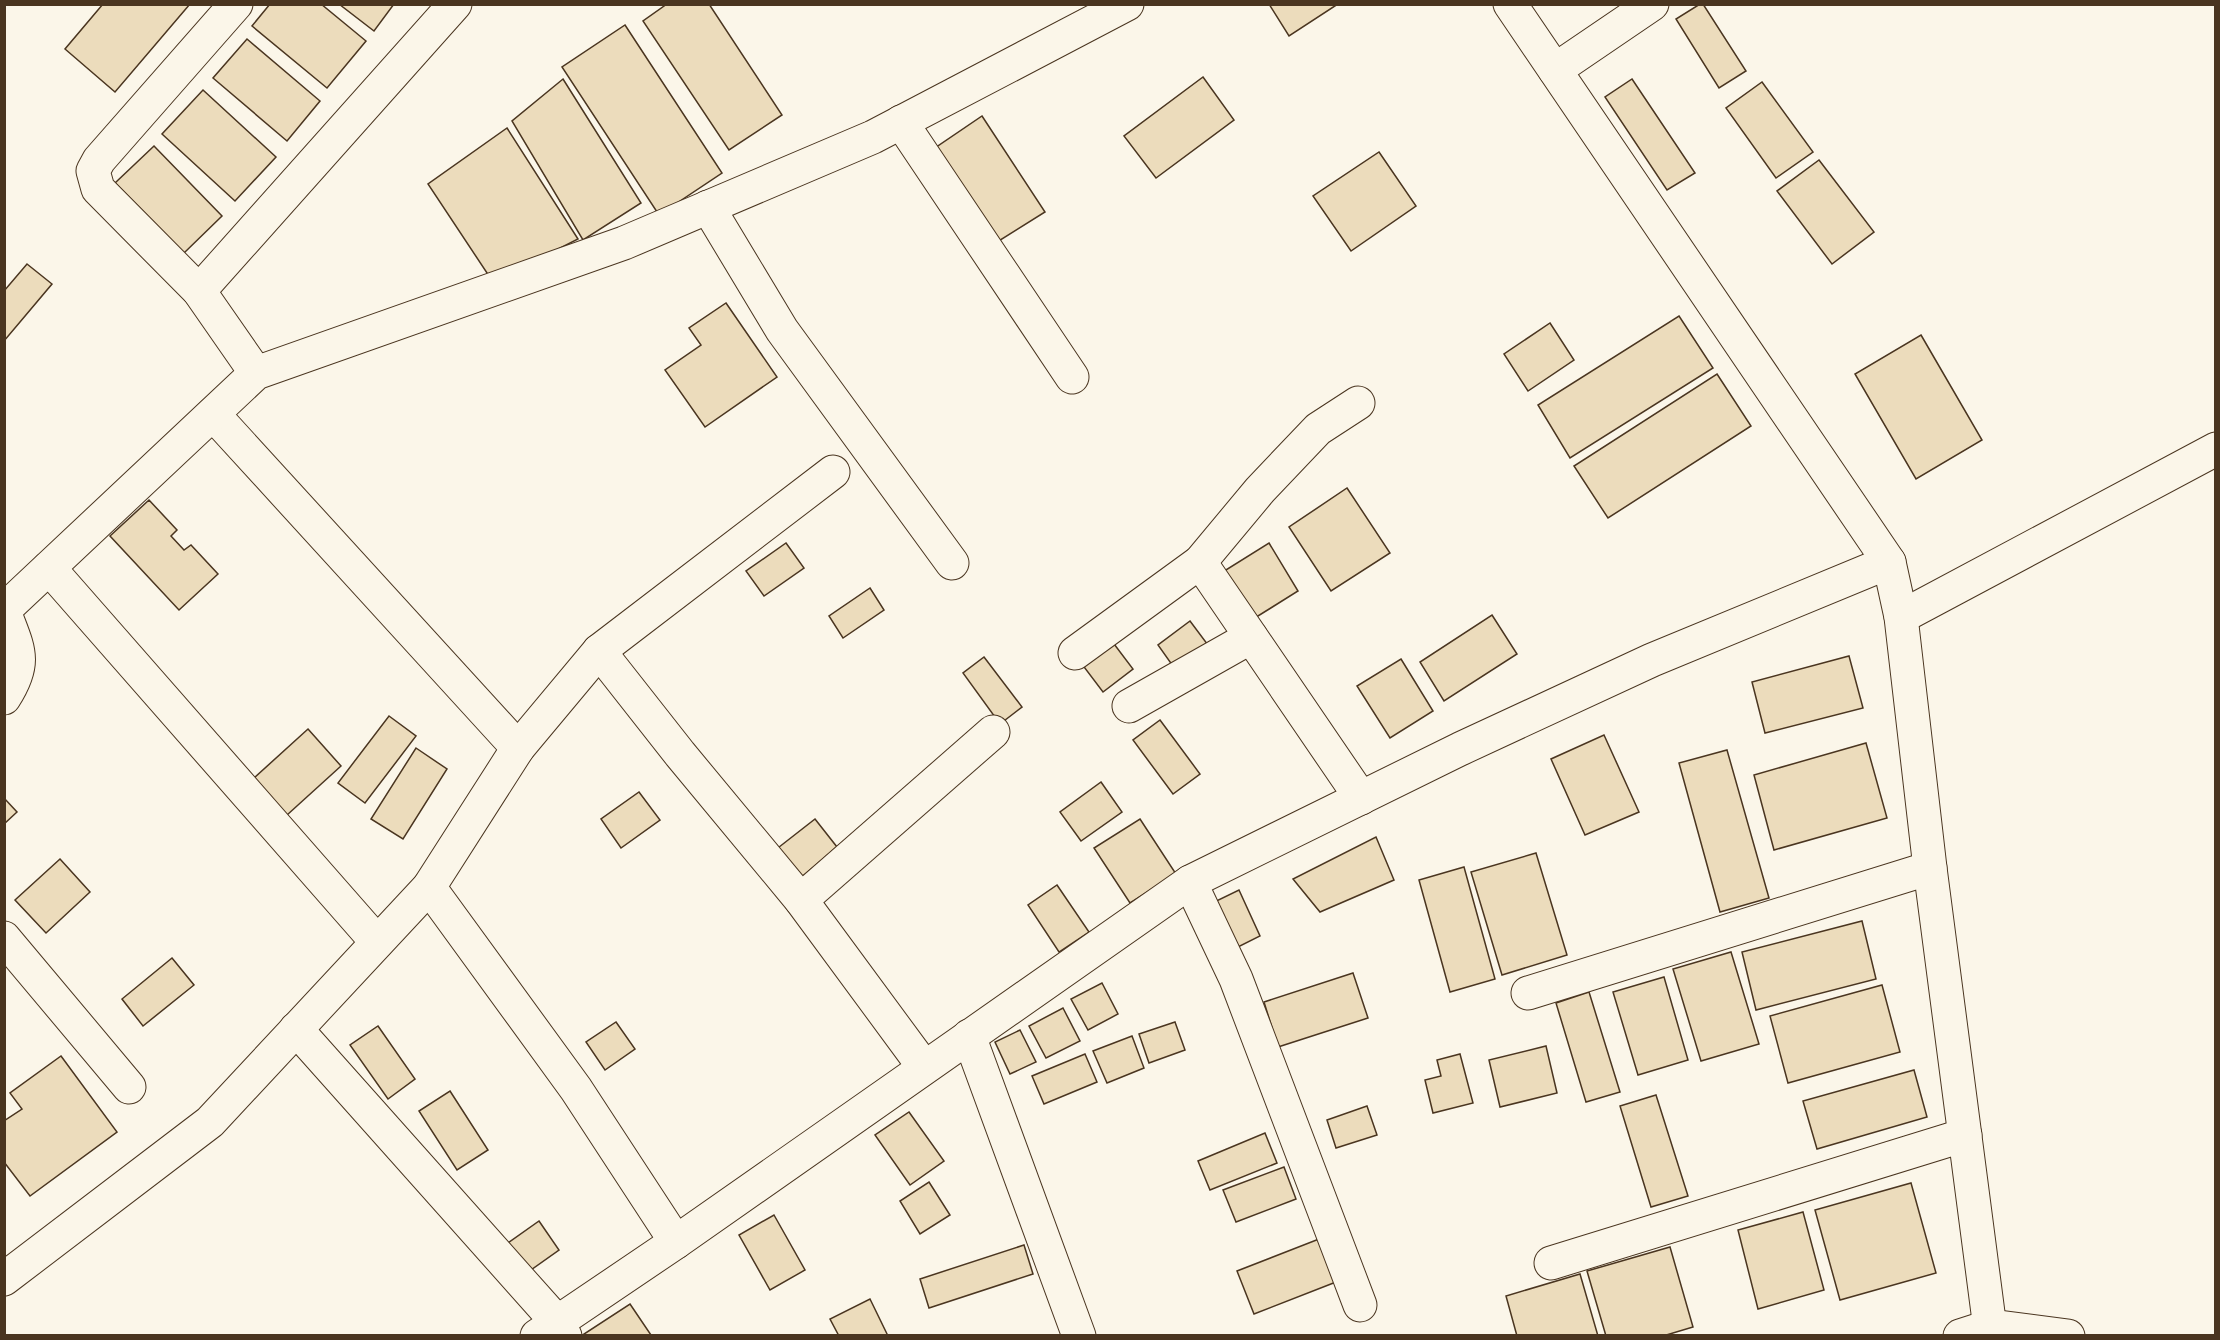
<svg xmlns="http://www.w3.org/2000/svg" width="2220" height="1340" font-family="'PT Sans Narrow',sans-serif">
<style>
.building{fill:#ecdcbc;stroke:#4a3520;stroke-width:1.5}
.lines{fill:none;stroke-linecap:round;stroke-linejoin:round}
.street-casing{stroke:#4a3520;stroke-width:35}
.secondary-casing{stroke:#4a3520;stroke-width:35}
.street{stroke:#fbf6e9;stroke-width:33}
.secondary{stroke:#fbf6e9;stroke-width:33}
</style>
<rect width="100%" height="100%" fill="#fbf6e9"/>
<!-- building -->
<g class="building">
<polygon points="103,4 190,4 115,92 65,49"/>
<polygon points="270,4 321,4 366,41 327,88 252,26"/>
<polygon points="339,4 394,4 374,31"/>
<polygon points="667,4 709,4 782,115 729,150 643,21"/>
<polygon points="1269,4 1338,4 1289,36"/>
<polygon points="1700,4 1703,4 1746,71 1719,88 1676,19"/>
<polygon points="625,25 722,173 659,215 562,67"/>
<polygon points="247,39 320,101 287,141 213,78"/>
<polygon points="1203,77 1234,120 1156,178 1124,136"/>
<polygon points="563,79 641,203 583,240 512,121"/>
<polygon points="1632,79 1695,173 1667,190 1605,97"/>
<polygon points="1762,82 1813,152 1776,178 1726,108"/>
<polygon points="203,90 276,157 235,201 162,134"/>
<polygon points="982,116 1045,212 994,244 932,150"/>
<polygon points="507,128 578,239 493,282 428,184"/>
<polygon points="154,146 222,216 184,253 115,183"/>
<polygon points="1379,152 1416,206 1351,251 1313,196"/>
<polygon points="1819,160 1874,232 1832,264 1777,191"/>
<polygon points="27,264 52,284 4,341 4,291"/>
<polygon points="726,303 777,377 705,427 665,370 701,345 689,328"/>
<polygon points="1679,316 1713,368 1570,458 1538,405"/>
<polygon points="1550,323 1574,360 1528,391 1504,354"/>
<polygon points="1921,335 1982,440 1916,479 1855,374"/>
<polygon points="1717,374 1751,426 1608,518 1574,466"/>
<polygon points="1347,488 1390,553 1331,591 1289,527"/>
<polygon points="149,500 177,530 171,536 184,550 191,545 218,574 179,610 110,536"/>
<polygon points="786,543 804,568 764,596 746,571"/>
<polygon points="1269,543 1298,591 1250,621 1221,573"/>
<polygon points="870,588 884,610 843,638 829,616"/>
<polygon points="1492,615 1517,654 1444,701 1420,662"/>
<polygon points="1190,621 1208,645 1175,669 1158,645"/>
<polygon points="1108,636 1133,669 1103,692 1078,659"/>
<polygon points="1849,656 1863,708 1765,733 1752,682"/>
<polygon points="984,657 1022,707 1000,724 963,673"/>
<polygon points="1401,659 1433,711 1390,738 1357,686"/>
<polygon points="389,716 416,736 365,803 338,783"/>
<polygon points="1160,720 1200,774 1173,794 1133,740"/>
<polygon points="308,729 341,766 276,825 243,788"/>
<polygon points="1604,735 1639,812 1585,835 1551,759"/>
<polygon points="1866,743 1887,818 1774,850 1754,775"/>
<polygon points="416,748 447,769 403,839 371,819"/>
<polygon points="1727,750 1769,898 1720,912 1679,763"/>
<polygon points="1101,782 1122,812 1081,841 1060,812"/>
<polygon points="639,792 660,820 621,848 601,819"/>
<polygon points="4,798 17,812 4,824"/>
<polygon points="815,819 837,847 798,880 774,851"/>
<polygon points="1140,819 1176,874 1130,903 1094,848"/>
<polygon points="1376,837 1394,880 1320,912 1293,879"/>
<polygon points="1536,853 1567,955 1502,975 1471,872"/>
<polygon points="60,859 90,892 46,933 15,900"/>
<polygon points="1464,867 1495,979 1450,992 1419,880"/>
<polygon points="1057,885 1089,932 1059,952 1028,905"/>
<polygon points="1239,890 1260,936 1230,951 1208,905"/>
<polygon points="1862,921 1876,979 1756,1010 1742,952"/>
<polygon points="1731,952 1759,1044 1701,1061 1673,969"/>
<polygon points="172,958 194,985 143,1026 122,999"/>
<polygon points="1353,973 1368,1018 1278,1047 1264,1002"/>
<polygon points="1664,977 1688,1060 1638,1075 1613,992"/>
<polygon points="1102,983 1118,1014 1088,1030 1071,999"/>
<polygon points="1882,985 1900,1052 1788,1083 1770,1016"/>
<polygon points="1589,992 1620,1092 1586,1102 1556,1003"/>
<polygon points="1063,1008 1080,1041 1046,1058 1029,1026"/>
<polygon points="616,1022 635,1049 605,1070 586,1042"/>
<polygon points="1175,1022 1185,1050 1149,1063 1139,1034"/>
<polygon points="378,1026 415,1079 388,1099 350,1045"/>
<polygon points="1020,1030 1036,1062 1010,1074 995,1042"/>
<polygon points="1132,1036 1144,1068 1107,1083 1093,1051"/>
<polygon points="1546,1046 1557,1093 1500,1107 1489,1060"/>
<polygon points="1085,1054 1097,1082 1044,1104 1032,1076"/>
<polygon points="1460,1054 1473,1103 1433,1113 1425,1080 1441,1076 1437,1060"/>
<polygon points="61,1056 117,1132 30,1196 4,1162 4,1121 22,1109 10,1093"/>
<polygon points="1914,1070 1927,1117 1817,1149 1803,1101"/>
<polygon points="450,1091 488,1150 457,1170 419,1111"/>
<polygon points="1656,1095 1688,1196 1651,1207 1620,1106"/>
<polygon points="1367,1106 1377,1135 1336,1148 1327,1120"/>
<polygon points="909,1112 944,1161 910,1185 875,1135"/>
<polygon points="1265,1133 1277,1163 1210,1190 1198,1161"/>
<polygon points="1284,1167 1296,1199 1236,1222 1223,1190"/>
<polygon points="929,1182 950,1215 920,1234 900,1201"/>
<polygon points="1911,1183 1936,1273 1840,1300 1815,1210"/>
<polygon points="1803,1212 1824,1290 1758,1309 1738,1230"/>
<polygon points="774,1215 805,1270 770,1290 739,1235"/>
<polygon points="539,1221 559,1250 528,1272 508,1243"/>
<polygon points="1319,1239 1336,1282 1254,1314 1237,1271"/>
<polygon points="1024,1245 1033,1274 929,1308 920,1279"/>
<polygon points="1670,1247 1693,1327 1663,1336 1606,1336 1587,1271"/>
<polygon points="1580,1274 1598,1336 1517,1336 1506,1296"/>
<polygon points="870,1299 888,1336 839,1336 830,1319"/>
<polygon points="630,1304 651,1335 585,1336 584,1334"/>
</g>
<g class="lines">
<!-- street casing -->
<g class="street-casing">
<g id="street">
<polyline points="236,4 99,160 93,171 98,189 199,291 256,373"/>
<polyline points="1510,4 1889,562 1901,617 1930,868 1991,1336"/>
<polyline points="1555,70 1652,4"/>
<polyline points="901,122 1072,377"/>
<polyline points="708,207 782,330 952,563"/>
<polyline points="199,291 455,4"/>
<polyline points="213,414 518,748"/>
<polyline points="1200,562 1361,798"/>
<polyline points="49,568 377,942"/>
<path d="M4,611C18,649 28,661 4,698"/>
<polyline points="1901,617 2216,449"/>
<polyline points="599,651 680,754 801,900 924,1067"/>
<polyline points="1075,653 1200,562 1260,490 1318,429 1358,403"/>
<polyline points="1129,706 1251,637"/>
<polyline points="1190,882 1236,979 1360,1305"/>
<polyline points="429,887 576,1089 676,1242"/>
<polyline points="801,900 993,732"/>
<polyline points="4,938 129,1087"/>
<polyline points="1528,993 1930,868"/>
<polyline points="296,1029 558,1323 565,1336"/>
<polyline points="969,1036 1079,1336"/>
<polyline points="1551,1263 1965,1135"/>
<polyline points="4,1279 210,1122 429,887 518,748 599,651 833,472"/>
<polyline points="537,1336 676,1242 1190,882 1460,749 1652,660 1889,562"/>
</g>
</g>
<!-- secondary casing -->
<g class="secondary-casing">
<g id="secondary">
<polyline points="4,610 256,373 624,243 873,137 1127,4"/>
<polyline points="1960,1336 1991,1326 2068,1336"/>
</g>
</g>
<!-- street -->
<use href="#street" class="street"/>
<!-- secondary -->
<use href="#secondary" class="secondary"/>
</g>
<!-- border -->
<rect width="2220" height="1340" fill="none" stroke="#4a3520" stroke-width="12"/>
</svg>
